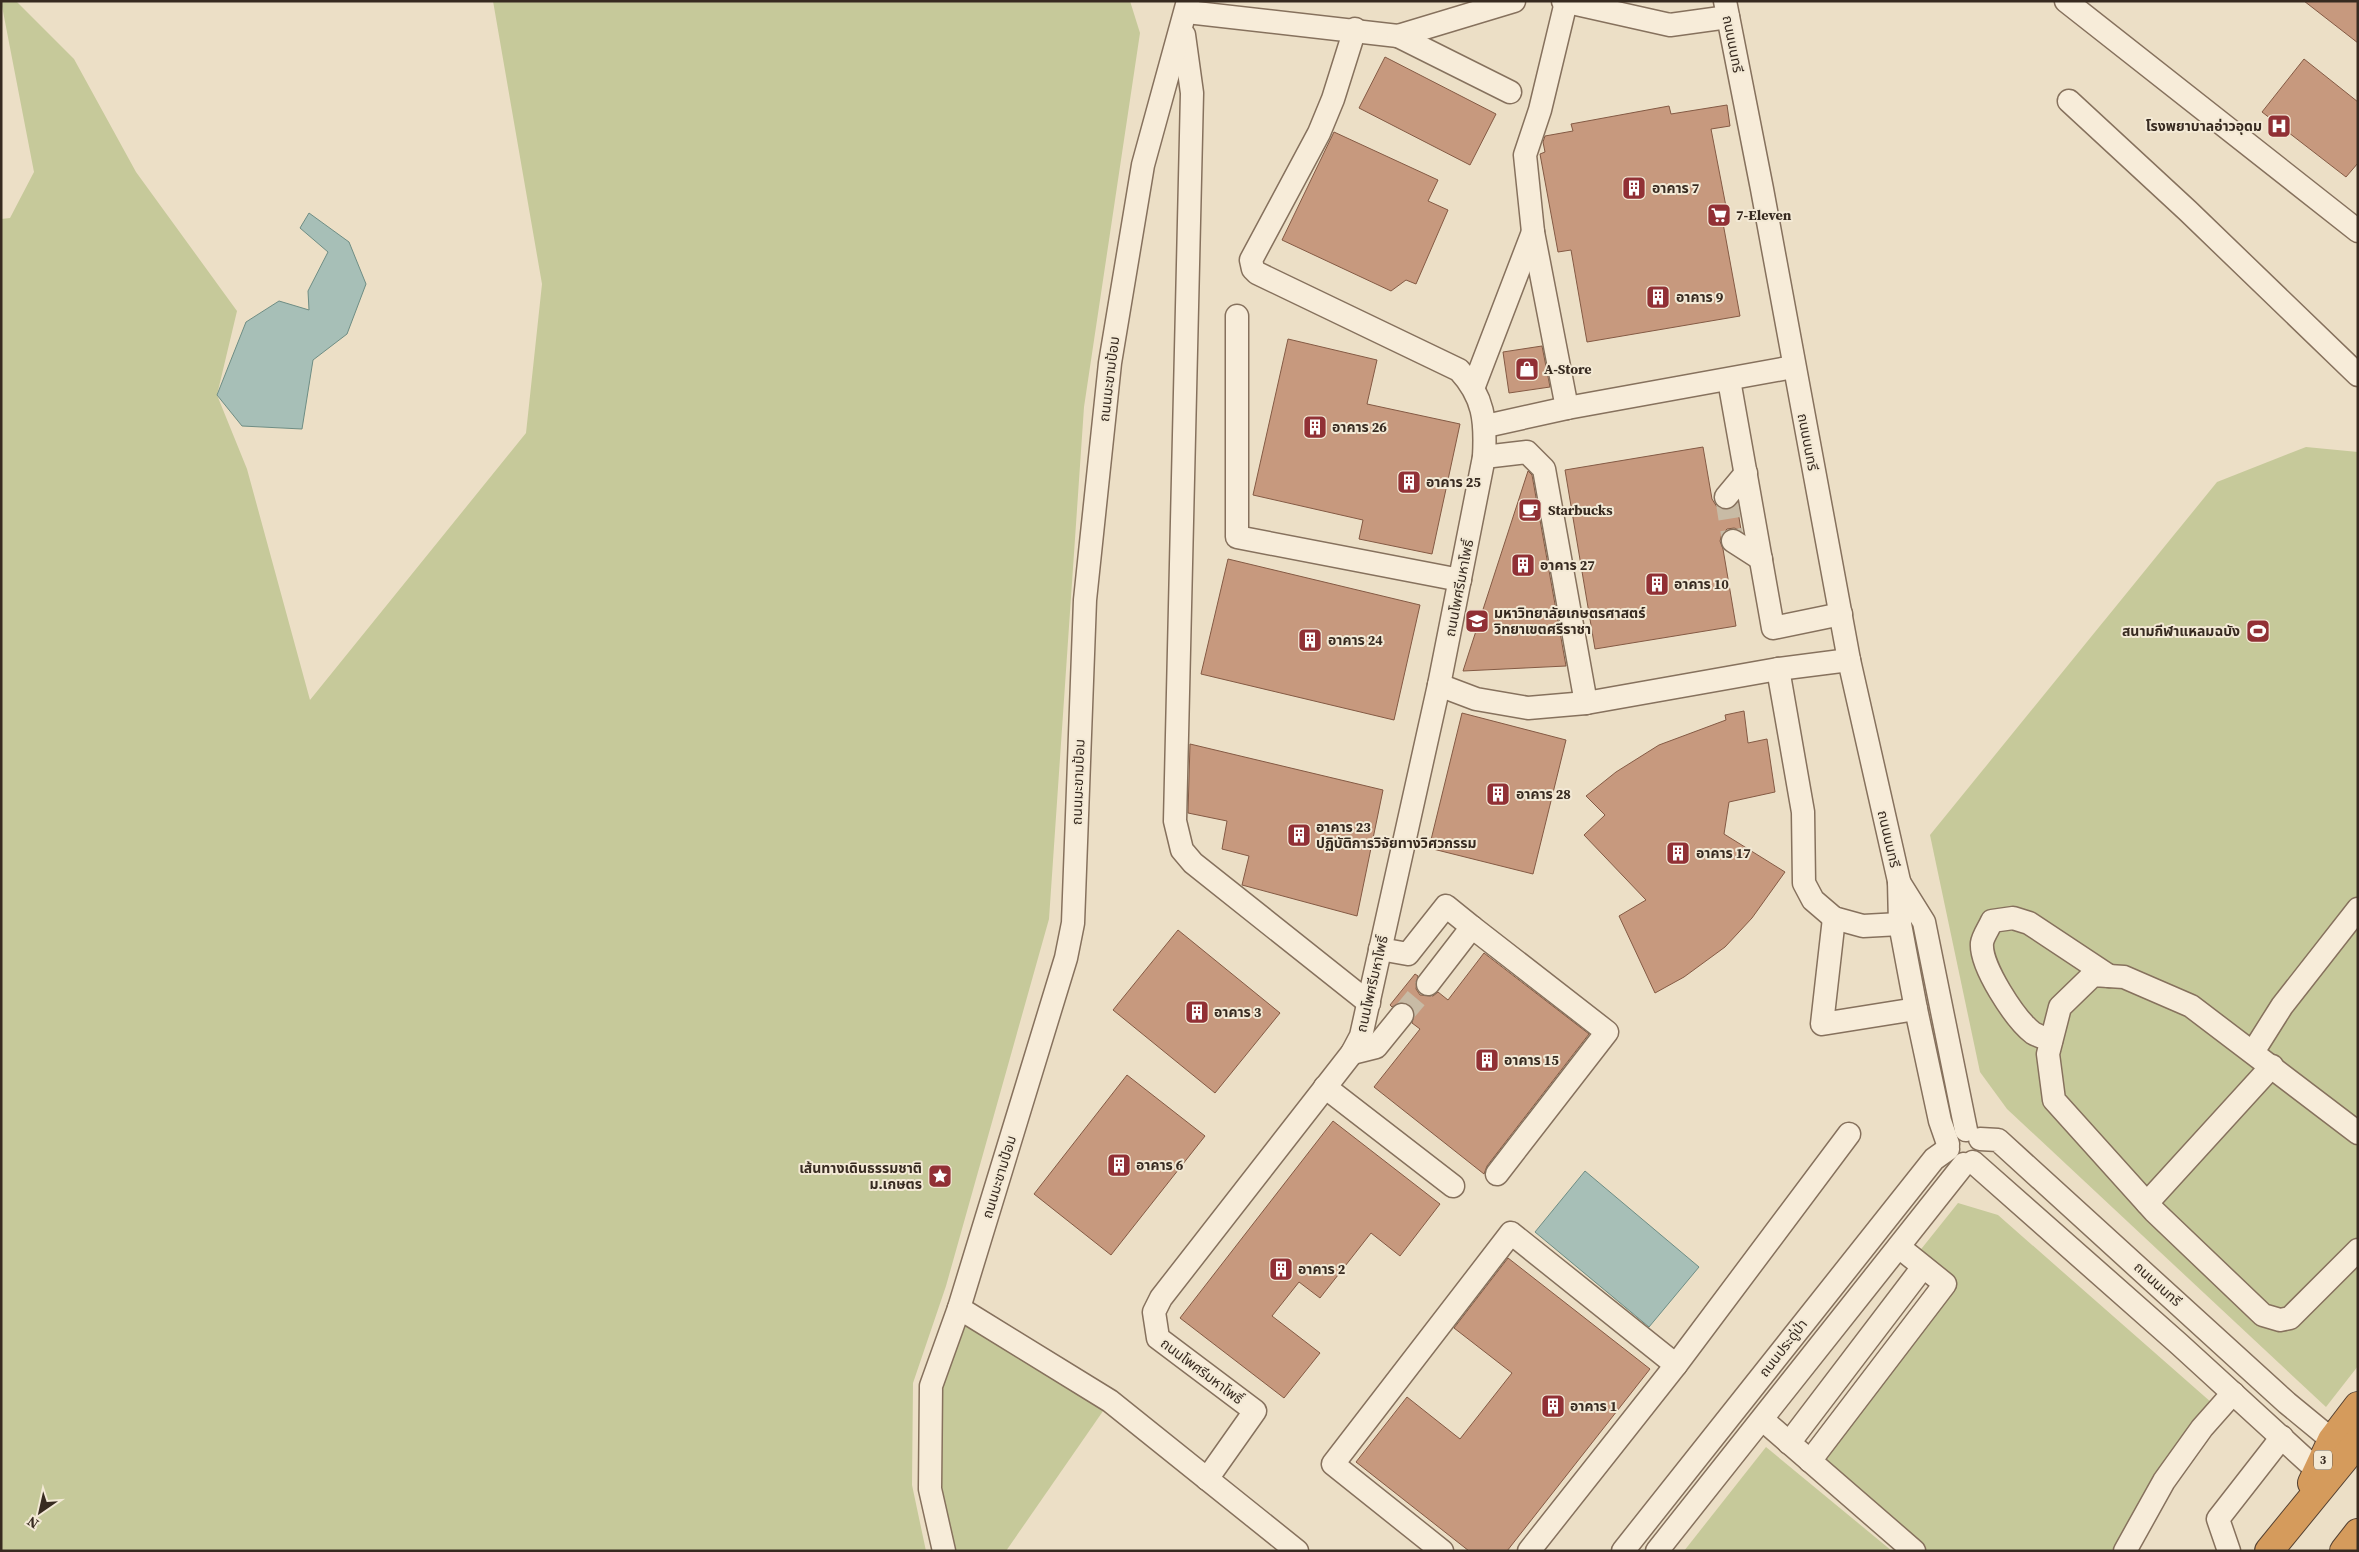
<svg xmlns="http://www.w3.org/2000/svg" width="2359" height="1552" font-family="'Source Serif 4','Noto Sans Thai',serif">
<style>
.green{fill:#c6c99a}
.water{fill:#a7bfb7;stroke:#6e8d84}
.building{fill:#c7997e;stroke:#845a44}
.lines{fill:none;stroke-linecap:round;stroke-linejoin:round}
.minor-tunnel{stroke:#c8bba5;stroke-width:22;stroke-dasharray:22 11;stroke-linecap:butt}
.minor-casing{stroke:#86715d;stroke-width:25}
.highway-casing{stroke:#544031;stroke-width:30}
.minor{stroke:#f7ecd9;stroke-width:22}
.highway{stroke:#d59b5c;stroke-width:28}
.labels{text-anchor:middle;stroke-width:4;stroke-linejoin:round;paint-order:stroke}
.shield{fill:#f3e9d5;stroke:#6f6356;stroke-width:1}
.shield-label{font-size:12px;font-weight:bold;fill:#372a20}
.street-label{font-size:14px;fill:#372a20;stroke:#f3e9d5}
.poi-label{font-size:14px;font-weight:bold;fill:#372a20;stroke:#f3e9d5;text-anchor:start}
</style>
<rect width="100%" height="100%" fill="#ecdfc6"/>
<!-- green -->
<g class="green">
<polygon points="1,1 16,1 74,59 136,172 237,311 217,395 247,469 310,700 526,433 542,284 493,1 1130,1 1140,33 1084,407 1049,919 946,1286 913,1383 912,1485 926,1551 1,1551 1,219 10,218 34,172"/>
<polygon points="2306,447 2358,452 2358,1366 2326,1407 2007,1109 1980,1072 1930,835 2217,482"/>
<polygon points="1958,1203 1998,1215 2212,1403 2116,1551 1925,1551 1820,1462 1956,1286 1918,1253"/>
<polygon points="959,1308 1110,1401 1006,1551 944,1551 931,1386"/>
<polygon points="1766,1447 1892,1551 1684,1551"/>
</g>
<!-- water -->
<g class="water">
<polygon points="309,213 349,242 366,284 347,334 313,360 302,429 242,426 217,395 246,322 279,301 309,310 308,291 328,252 300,228"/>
<polygon points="1585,1171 1699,1267 1649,1327 1535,1232"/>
</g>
<!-- building -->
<g class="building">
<polygon points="2304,1 2358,1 2358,43"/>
<polygon points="1385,57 1496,114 1470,165 1359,108"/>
<polygon points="2304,59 2358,102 2358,163 2346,177 2262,112"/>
<polygon points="1727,105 1730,126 1711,129 1729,222 1723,223 1740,316 1587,342 1571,250 1558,252 1540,154 1545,152 1543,142 1545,136 1573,131 1571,124 1669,106 1671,114"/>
<polygon points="1334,132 1438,180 1428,201 1448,210 1416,284 1406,280 1391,291 1282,240"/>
<polygon points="1288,339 1377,360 1367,404 1460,424 1432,554 1359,539 1363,520 1253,495"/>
<polygon points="1542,346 1550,387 1509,393 1503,352"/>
<polygon points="1703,447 1712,499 1717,507 1723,510 1731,509 1737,505 1741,530 1734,528 1727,529 1722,534 1720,541 1723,549 1736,626 1595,649 1565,470"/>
<polygon points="1528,471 1532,475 1566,666 1463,671"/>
<polygon points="1228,559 1420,605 1394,720 1201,674"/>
<polygon points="1744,711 1748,743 1767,739 1775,792 1729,802 1724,834 1785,872 1752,918 1725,947 1684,977 1655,993 1619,916 1646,900 1584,835 1605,815 1586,796 1616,772 1659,745 1726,720 1725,715"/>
<polygon points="1462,713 1566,740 1533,874 1429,848"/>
<polygon points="1190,744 1383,790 1357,916 1242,885 1249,856 1222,849 1227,821 1188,813"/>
<polygon points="1178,930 1280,1013 1215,1093 1113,1010"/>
<polygon points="1484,953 1589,1034 1487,1166 1484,1174 1374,1087 1420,1029 1412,1023 1414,1011 1410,1005 1404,1002 1392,1007 1390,1005 1415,974 1418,976 1416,989 1420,995 1433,996 1438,992 1448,1000"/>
<polygon points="1127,1075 1205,1136 1111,1255 1034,1194"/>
<polygon points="1333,1121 1440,1204 1400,1256 1371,1233 1320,1298 1299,1282 1272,1316 1320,1353 1284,1398 1180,1318"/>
<polygon points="1508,1258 1650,1369 1507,1551 1469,1551 1356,1462 1407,1397 1460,1439 1512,1373 1454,1328"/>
</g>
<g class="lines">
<!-- minor-tunnel -->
<g class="minor-tunnel">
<polyline points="1726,497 1733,541"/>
<polyline points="1402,1015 1428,984"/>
</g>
<!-- minor casing -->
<g class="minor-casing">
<g id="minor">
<polyline points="1563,1 1670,25 1728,17"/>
<polyline points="1725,1 1762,189 1849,660 1899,881 1900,924 1916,1009 1940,1121 1948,1144"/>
<polyline points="2066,1 2358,231"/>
<polyline points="1566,2 1540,110 1525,155 1533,232 1567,408"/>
<polyline points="1187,12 1398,36 1514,1"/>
<polyline points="1184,35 1192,93 1175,821 1182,850 1193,863 1369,1003"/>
<polyline points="1398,36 1510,92"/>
<polyline points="2069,101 2188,211 2358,375"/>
<polyline points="1237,316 1237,537 1460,580"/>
<polyline points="1729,380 1773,628 1841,614"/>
<polyline points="1474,386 1533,232"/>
<polyline points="1486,426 1567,408 1793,367"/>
<polyline points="1484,457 1527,452 1544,469 1586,703"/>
<polyline points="1726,497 1746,473"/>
<polyline points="1733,541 1761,559"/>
<polyline points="1778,669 1803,812 1804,883 1813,900 1834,918 1863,926 1900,924"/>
<polyline points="1439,685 1476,699 1528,708 1586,703 1778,669 1849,660"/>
<polyline points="1899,882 1924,922 1966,1130"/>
<polyline points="1834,918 1822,1024 1916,1009"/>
<polyline points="1472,927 1607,1032 1497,1174"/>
<polyline points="1380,949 1408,954 1446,906 1472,927 1428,984"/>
<path d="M2051,1041C2046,1038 2038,1036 2033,1033C2015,1019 1980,966 1982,943C1983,936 1989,928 1992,921L2013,918L2029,923L2109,976"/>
<polyline points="2253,1052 2282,1006 2358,909"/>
<polyline points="1352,1053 1376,1047 1402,1015"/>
<polyline points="1325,1087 1453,1186"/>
<polyline points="2358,1133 2191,1006 2124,977 2093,975 2060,1007 2048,1054 2054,1100 2154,1211 2263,1315 2280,1320 2290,1318 2358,1250"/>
<polyline points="1980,1139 1998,1140 2287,1403 2332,1440"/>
<polyline points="1973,1162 2179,1344 2318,1471"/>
<polyline points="2147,1203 2272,1066"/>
<polyline points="959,1308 1110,1401 1297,1551"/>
<polyline points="1763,1420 1914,1551"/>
<polyline points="1789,1443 1923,1267"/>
<polyline points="1810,1461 1945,1284 1899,1247"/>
<path d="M1207,1479L1255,1411L1158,1338L1154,1312L1161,1298L1352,1053L1361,1036L1439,685L1484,457C1486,421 1484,397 1459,370L1257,273L1253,269L1251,260L1319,133L1333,99L1355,29"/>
<polyline points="944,1551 930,1489 931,1386 959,1308 1066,958 1073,923 1085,600 1110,363 1143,165 1188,1"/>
<polyline points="1442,1551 1333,1464 1511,1233 1676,1365"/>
<polyline points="1529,1551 1676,1365 1849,1134"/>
<polyline points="1623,1551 1934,1159 1948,1149"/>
<polyline points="1657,1551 1964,1164"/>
<polyline points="2125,1551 2164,1481 2202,1428 2233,1393"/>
<polyline points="2229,1551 2218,1519 2282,1437"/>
</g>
</g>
<!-- highway casing -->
<g class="highway-casing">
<g id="highway">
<polyline points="2312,1483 2332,1440 2358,1406"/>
<polyline points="2269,1551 2358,1442"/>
<polyline points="2344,1551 2358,1533"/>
</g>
</g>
<!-- minor -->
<use href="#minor" class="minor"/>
<!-- highway -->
<use href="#highway" class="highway"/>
</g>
<!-- icons -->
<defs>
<g id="hospital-square" transform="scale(1.25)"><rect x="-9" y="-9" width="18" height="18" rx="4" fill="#913035" stroke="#f3e9d5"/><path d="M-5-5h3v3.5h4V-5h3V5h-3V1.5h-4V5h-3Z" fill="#fff"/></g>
<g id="building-square" transform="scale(1.25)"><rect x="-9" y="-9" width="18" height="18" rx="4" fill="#913035" stroke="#f3e9d5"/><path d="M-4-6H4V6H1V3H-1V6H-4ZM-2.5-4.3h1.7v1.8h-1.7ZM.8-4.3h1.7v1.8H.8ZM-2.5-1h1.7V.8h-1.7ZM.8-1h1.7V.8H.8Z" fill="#fff"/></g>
<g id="supermarket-square" transform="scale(1.25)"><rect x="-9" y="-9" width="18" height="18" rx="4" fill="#913035" stroke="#f3e9d5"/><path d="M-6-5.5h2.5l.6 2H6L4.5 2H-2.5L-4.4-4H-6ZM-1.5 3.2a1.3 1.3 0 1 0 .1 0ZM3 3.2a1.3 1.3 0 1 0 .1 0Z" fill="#fff"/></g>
<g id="shop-square" transform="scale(1.25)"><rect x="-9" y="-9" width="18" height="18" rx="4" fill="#913035" stroke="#f3e9d5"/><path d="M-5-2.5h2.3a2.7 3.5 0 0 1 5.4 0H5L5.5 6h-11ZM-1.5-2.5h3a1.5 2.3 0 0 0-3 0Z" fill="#fff"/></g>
<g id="cafe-square" transform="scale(1.25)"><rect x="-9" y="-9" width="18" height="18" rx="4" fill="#913035" stroke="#f3e9d5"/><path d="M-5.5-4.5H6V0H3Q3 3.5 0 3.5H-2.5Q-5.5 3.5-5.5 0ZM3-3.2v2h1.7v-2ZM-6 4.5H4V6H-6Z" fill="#fff"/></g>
<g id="university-square" transform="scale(1.25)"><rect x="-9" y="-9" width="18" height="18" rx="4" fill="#913035" stroke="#f3e9d5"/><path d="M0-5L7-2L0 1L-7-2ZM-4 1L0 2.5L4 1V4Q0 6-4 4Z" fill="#fff"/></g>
<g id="stadium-square" transform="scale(1.25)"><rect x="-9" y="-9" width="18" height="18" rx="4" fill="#913035" stroke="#f3e9d5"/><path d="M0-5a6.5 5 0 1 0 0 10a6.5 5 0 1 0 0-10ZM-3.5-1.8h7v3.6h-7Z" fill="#fff"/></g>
<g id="sight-square" transform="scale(1.25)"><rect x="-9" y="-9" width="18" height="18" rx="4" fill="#913035" stroke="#f3e9d5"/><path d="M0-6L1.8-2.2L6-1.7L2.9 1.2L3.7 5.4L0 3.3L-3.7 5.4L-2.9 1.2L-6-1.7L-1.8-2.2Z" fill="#fff"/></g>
</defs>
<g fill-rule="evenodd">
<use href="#hospital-square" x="2279" y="126"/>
<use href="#building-square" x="1634" y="188"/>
<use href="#supermarket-square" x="1719" y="215"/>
<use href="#building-square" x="1658" y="297"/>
<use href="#shop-square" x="1527" y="369"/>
<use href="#building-square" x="1315" y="427"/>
<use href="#building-square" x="1409" y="482"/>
<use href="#cafe-square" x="1530" y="510"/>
<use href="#building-square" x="1523" y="565"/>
<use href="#building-square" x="1657" y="584"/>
<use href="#university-square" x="1477" y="621"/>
<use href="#stadium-square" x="2258" y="631"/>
<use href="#building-square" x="1310" y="640"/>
<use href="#building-square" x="1498" y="794"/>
<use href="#building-square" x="1299" y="835"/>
<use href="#building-square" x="1678" y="853"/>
<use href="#building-square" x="1197" y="1012"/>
<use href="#building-square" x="1487" y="1060"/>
<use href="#building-square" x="1119" y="1165"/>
<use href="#sight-square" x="940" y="1176"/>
<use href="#building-square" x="1281" y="1269"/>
<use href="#building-square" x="1553" y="1406"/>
</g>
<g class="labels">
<!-- shield labels -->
<rect class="shield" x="2314" y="1450.5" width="18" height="19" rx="4"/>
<g class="shield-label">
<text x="2323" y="1464">3</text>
</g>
<!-- street labels -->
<g class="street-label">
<text transform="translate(1733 44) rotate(79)" y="5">ถนนนนทรี</text>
<text transform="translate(1109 379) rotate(-83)" y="5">ถนนมะขามป้อม</text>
<text transform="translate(1808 442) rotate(79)" y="5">ถนนนนทรี</text>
<text transform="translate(1459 588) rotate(-79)" y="5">ถนนโพศรีมหาโพธิ์</text>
<text transform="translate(1078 782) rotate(-88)" y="5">ถนนมะขามป้อม</text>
<text transform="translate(1889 839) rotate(77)" y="5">ถนนนนทรี</text>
<text transform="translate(1372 984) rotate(-77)" y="5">ถนนโพศรีมหาโพธิ์</text>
<text transform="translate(999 1177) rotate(-73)" y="5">ถนนมะขามป้อม</text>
<text transform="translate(2158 1284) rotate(42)" y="5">ถนนนนทรี</text>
<text transform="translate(1783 1348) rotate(-52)" y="5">ถนนประดู่ป่า</text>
<text transform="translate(1202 1371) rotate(37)" y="5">ถนนโพศรีมหาโพธิ์</text>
</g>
<!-- poi labels -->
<g class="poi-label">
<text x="2262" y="131" text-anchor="end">โรงพยาบาลอ่าวอุดม</text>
<text x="1652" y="193">อาคาร 7</text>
<text x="1736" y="220">7-Eleven</text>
<text x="1676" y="302">อาคาร 9</text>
<text x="1544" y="374">A-Store</text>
<text x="1332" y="432">อาคาร 26</text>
<text x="1426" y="487">อาคาร 25</text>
<text x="1548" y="515">Starbucks</text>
<text x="1540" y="570">อาคาร 27</text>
<text x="1674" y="589">อาคาร 10</text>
<text x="1494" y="618">มหาวิทยาลัยเกษตรศาสตร์<tspan x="1494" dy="16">วิทยาเขตศรีราชา</tspan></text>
<text x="2240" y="636" text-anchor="end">สนามกีฬาแหลมฉบัง</text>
<text x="1328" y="645">อาคาร 24</text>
<text x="1516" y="799">อาคาร 28</text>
<text x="1316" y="832">อาคาร 23<tspan x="1316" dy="16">ปฏิบัติการวิจัยทางวิศวกรรม</tspan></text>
<text x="1696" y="858">อาคาร 17</text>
<text x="1214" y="1017">อาคาร 3</text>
<text x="1504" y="1065">อาคาร 15</text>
<text x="1136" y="1170">อาคาร 6</text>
<text x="922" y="1173" text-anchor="end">เส้นทางเดินธรรมชาติ<tspan x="922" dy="16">ม.เกษตร</tspan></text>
<text x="1298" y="1274">อาคาร 2</text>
<text x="1570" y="1411">อาคาร 1</text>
</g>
</g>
<!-- border -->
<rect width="2359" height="1552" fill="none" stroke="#372a20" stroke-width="5"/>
<!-- north arrow -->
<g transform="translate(40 1512) rotate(214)" stroke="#f3e9d5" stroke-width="4" paint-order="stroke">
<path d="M0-4L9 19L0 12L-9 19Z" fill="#372a20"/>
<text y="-8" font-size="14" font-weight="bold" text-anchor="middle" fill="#372a20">N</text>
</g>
</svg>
